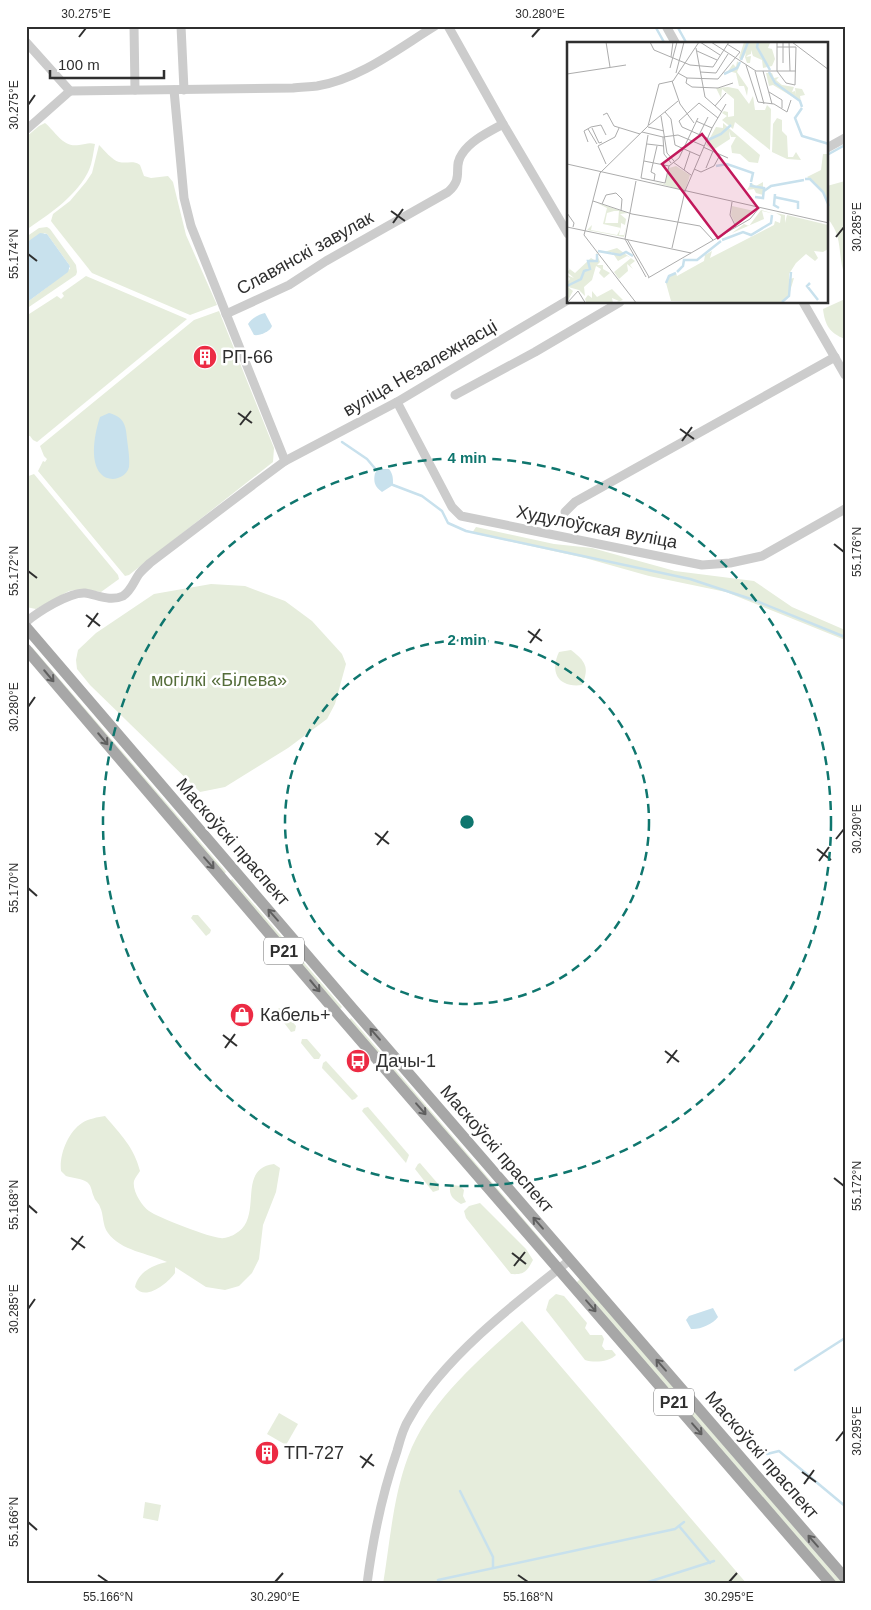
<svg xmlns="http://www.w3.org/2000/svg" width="871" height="1610" font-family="Helvetica,sans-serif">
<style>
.green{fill:#e6eddc}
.water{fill:#c8e1ed}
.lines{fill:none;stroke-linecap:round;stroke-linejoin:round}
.stream{stroke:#c8e1ed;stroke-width:2.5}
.minor{stroke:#ccc;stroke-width:9}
.major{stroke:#a7a7a7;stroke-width:11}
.oneway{stroke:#5f5f5f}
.ticks{fill:none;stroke:#2f2f2f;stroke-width:2}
.ring{fill:none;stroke:#0f766e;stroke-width:2.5;stroke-dasharray:9 6}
.labels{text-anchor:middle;stroke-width:5;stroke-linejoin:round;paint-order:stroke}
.shield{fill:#fff;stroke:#6d6d6d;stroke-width:1}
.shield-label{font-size:16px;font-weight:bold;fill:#2f2f2f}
.street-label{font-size:18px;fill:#2f2f2f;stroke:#fff}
.poi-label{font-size:18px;fill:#2f2f2f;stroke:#fff;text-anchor:start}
.park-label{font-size:18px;fill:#556d3a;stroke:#fff}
.inset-river{fill:none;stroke:#c8e1ed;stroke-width:2.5}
.inset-road{fill:none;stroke:#acacac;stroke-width:1}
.view{fill:#c2185b;fill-opacity:0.15;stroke:#c2185b;stroke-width:2.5}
.inset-edge{fill:none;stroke:#2f2f2f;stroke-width:2.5}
.centre{fill:#0f766e;stroke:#fff;stroke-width:2.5}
.ring-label{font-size:15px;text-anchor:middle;font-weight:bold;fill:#0f766e;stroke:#fff;stroke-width:5;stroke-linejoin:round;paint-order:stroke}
.neatline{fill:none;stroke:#2f2f2f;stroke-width:2}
.ticks-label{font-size:12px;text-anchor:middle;fill:#2f2f2f}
</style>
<rect width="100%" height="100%" fill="#fff"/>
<!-- green -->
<g class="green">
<path d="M45,123C56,132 63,148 79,145C86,144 89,142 95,144C93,154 92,166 87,174C74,198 48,215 26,230V137L39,126Z"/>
<path d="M99,145C104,150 112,160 119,162C127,164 133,160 140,165L144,176L151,178L168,176L173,182L186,235L217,305L190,315L92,273L54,225L51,221L53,214L70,201L86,182L92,173Z"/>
<path d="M845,181V276C837,256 844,236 827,218V186Z"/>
<polygon points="47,227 50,229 76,265 77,272 76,275 26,309 26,303 50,285 26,285 70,269 70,266 47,234 44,233 26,262 26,237 39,228"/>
<polygon points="86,276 187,319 37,442 33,440 30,436 26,436 26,316 57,296 61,299 64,296 62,293"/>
<path d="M845,299V339C829,333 825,325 823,309Z"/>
<polygon points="219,311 274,448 273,462 129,575 125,576 38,471 43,461 45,462 47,459 44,456 40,446 194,320"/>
<polygon points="34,474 118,575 119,579 101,592 81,589 69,591 36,609 26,607 26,477"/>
<polygon points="476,527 554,544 592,548 675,571 754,581 792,607 845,630 845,640 726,592 649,576 585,558 472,533"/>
<polygon points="211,584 245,586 285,601 312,621 342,654 346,664 335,704 327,719 288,748 225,787 200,792 90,685 77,669 76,660 78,650 96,633 154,594"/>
<polygon points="32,647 226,872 224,874 31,649"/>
<path d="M571,650C585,661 590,667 582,685C559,688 549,673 559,652Z"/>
<polygon points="232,879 342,1007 340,1009 230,881"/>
<polygon points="193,915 198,915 211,930 210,933 206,936 191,918"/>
<polygon points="279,1008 284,1011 296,1026 295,1031 291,1032 276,1012"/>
<polygon points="351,1018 551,1251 549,1253 349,1020"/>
<polygon points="302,1039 307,1039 321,1055 319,1059 314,1059 301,1043"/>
<polygon points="326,1061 358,1096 355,1099 352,1100 322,1068 323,1063"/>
<polygon points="368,1107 409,1155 406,1163 362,1111 364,1108"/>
<path d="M105,1116C121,1135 134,1147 140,1171C138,1174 135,1178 134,1181C132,1191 142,1206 149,1211C157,1217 211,1238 221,1238C224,1239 232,1236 235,1234C265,1218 235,1169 274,1164L280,1168L276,1192L263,1225L259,1259L252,1273L239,1286L225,1290L206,1287L175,1267V1273C168,1283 145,1302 135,1287C138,1272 153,1265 167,1262C148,1253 121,1251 108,1233C102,1225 104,1215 100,1207C99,1203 95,1201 94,1197C91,1191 92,1184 85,1181C79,1178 73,1178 66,1176L61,1171C59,1155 68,1132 82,1123C88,1119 98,1117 105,1116Z"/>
<polygon points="420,1163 439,1185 439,1190 433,1192 415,1169 418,1164"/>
<path d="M453,1185L460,1186L464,1190L463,1196L466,1202L461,1204C453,1199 449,1196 450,1186Z"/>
<path d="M480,1203L526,1249L533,1260C527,1271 525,1275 511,1274L466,1218L464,1211L469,1206Z"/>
<polygon points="580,1279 843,1584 835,1584 576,1283"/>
<path d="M556,1294L564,1296L587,1323L585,1328L590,1335H602L604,1339L602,1346L605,1350H612L616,1355C609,1362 594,1363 585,1360L546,1310L549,1300Z"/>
<path d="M522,1321L747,1584H383C390,1542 393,1497 408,1457C429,1401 479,1360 522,1321Z"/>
<polygon points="279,1413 298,1424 286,1445 267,1434"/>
<polygon points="145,1502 161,1505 158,1521 143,1518"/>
</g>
<!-- water -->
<g class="water">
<polygon points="40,233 47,234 70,266 68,272 26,303 26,243"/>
<path d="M265,313L272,326C270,332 259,336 254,335L248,324C251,319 259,314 265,313Z"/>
<path d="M109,413C124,417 126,425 127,439C128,447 130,459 129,467C126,479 109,483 101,474C89,461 95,432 100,417Z"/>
<path d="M380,469H389C393,474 393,478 393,485L382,492C375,487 373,482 375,473Z"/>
<path d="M713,1308L718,1317C713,1324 699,1330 691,1329L686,1320L689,1316Z"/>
</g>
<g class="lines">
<!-- stream -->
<g class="stream">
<polyline points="655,26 665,44"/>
<polyline points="677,26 687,44"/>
<polyline points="827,155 845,145"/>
<polyline points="342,442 367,459 378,472"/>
<polyline points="393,485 422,496 442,511 448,523 466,531 690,579 754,600 845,637"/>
<polyline points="795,1370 845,1338"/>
<polyline points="767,1454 779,1451 845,1506"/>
<polyline points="460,1491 493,1557 493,1568"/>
<polyline points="679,1526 710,1563"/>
<polyline points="438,1580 675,1529 684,1522"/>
<polyline points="642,1584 714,1561"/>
</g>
<!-- minor -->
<g class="minor">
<polyline points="134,26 135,90"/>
<polyline points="181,26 184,90"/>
<polyline points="448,26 503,124 568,234"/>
<polyline points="666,26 676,44"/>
<path d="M26,42L70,91L293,88C301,87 309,87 317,86C360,79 399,48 435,26"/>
<polyline points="174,90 184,198 191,226 285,461"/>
<polyline points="26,130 70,91"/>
<polyline points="827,148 845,138"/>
<polyline points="803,302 845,375"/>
<path d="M226,314L289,285L326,261L448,192C465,177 452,168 462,154C471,140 489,132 503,124"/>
<polyline points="455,395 535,352 620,302"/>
<polyline points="397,402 452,507 461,516 702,565 730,563 762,556 845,509"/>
<polyline points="565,512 575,502 835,357"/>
<path d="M26,622C38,612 69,592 85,593C98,595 110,602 123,596C131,591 134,581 139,574C142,570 146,567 150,563L254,484L285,461L397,402L568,300"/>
<path d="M367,1584C373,1538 382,1494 397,1451C400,1440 403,1428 409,1419C442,1359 516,1302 570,1260"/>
</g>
<!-- major -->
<g class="major">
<polyline points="26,627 353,1009 845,1578"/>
<polyline points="26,649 336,1012 831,1584"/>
</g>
</g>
<!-- one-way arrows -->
<defs><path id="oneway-shaft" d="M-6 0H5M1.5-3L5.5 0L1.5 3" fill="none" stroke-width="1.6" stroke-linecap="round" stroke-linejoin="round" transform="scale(1.25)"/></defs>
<g class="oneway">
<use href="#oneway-shaft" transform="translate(49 676) rotate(50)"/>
<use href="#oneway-shaft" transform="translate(103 739) rotate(50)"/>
<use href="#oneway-shaft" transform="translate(209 863) rotate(49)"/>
<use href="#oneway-shaft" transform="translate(273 915) rotate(-131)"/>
<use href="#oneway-shaft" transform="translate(315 986) rotate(50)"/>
<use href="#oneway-shaft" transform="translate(375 1034) rotate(-131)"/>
<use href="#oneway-shaft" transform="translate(421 1109) rotate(49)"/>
<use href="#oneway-shaft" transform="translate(538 1223) rotate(-131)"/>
<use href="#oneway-shaft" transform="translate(591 1306) rotate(49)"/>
<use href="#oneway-shaft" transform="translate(661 1365) rotate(-131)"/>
<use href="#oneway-shaft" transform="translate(697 1429) rotate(49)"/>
<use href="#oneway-shaft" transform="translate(813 1541) rotate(-131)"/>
</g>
<!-- ticks -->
<path class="ticks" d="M79,37L86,28M532,37L540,28M28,105L35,95M391,211L405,221M393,223L403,209M836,237L844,227M28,254L37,261M238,413L252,423M240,425L251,411M680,429L694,439M682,441L692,427M834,544L844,552M28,571L37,578M86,615L100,626M88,627L98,613M528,631L542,641M530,643L540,629M28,707L35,697M375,833L389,844M836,839L844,829M377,845L388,831M817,849L831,860M819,861L829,847M28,888L37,896M223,1035L237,1046M225,1048L235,1034M665,1051L679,1062M667,1063L677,1050M834,1178L844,1186M28,1205L37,1213M71,1238L85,1248M72,1250L83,1236M512,1253L526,1264M514,1266L525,1252M28,1309L35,1299M836,1441L844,1431M360,1456L374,1466M362,1468L372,1454M802,1472L816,1482M804,1484L814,1470M28,1522L37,1530M98,1575L108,1582M518,1575L528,1582M275,1582L283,1573M729,1582L737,1573"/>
<!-- distance rings -->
<g class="ring">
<circle cx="467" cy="822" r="182"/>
<circle cx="467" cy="822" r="364"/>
</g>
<!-- icons -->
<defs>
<g id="building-disc" transform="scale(1.25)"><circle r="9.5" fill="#ec2b44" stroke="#fff"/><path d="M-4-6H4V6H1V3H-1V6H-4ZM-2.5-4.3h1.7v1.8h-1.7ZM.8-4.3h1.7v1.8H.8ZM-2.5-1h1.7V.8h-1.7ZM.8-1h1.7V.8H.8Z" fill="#fff"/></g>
<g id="shop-disc" transform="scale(1.25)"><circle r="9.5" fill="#ec2b44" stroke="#fff"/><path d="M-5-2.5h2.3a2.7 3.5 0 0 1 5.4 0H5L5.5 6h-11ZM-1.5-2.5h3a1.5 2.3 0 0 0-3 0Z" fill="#fff"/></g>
<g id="bus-disc" transform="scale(1.25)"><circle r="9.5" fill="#ec2b44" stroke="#fff"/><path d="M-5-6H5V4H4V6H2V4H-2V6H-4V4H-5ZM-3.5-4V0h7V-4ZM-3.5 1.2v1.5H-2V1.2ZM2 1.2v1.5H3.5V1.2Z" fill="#fff"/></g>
</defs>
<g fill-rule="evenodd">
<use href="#building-disc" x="205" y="357"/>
<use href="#shop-disc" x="242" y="1015"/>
<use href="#bus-disc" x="358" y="1061"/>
<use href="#building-disc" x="267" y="1453"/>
</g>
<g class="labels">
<!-- shield labels -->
<g class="shield">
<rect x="264" y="937.5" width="40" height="27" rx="4"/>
<rect x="654" y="1388.5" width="40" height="27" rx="4"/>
</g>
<g class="shield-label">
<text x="284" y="957">Р21</text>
<text x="674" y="1408">Р21</text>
</g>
<!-- street labels -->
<g class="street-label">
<text transform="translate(305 253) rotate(-29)" y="6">Славянскі завулак</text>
<text transform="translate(420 368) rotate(-30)" y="6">вуліца Незалежнасці</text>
<text transform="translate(597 527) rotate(11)" y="6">Худулоўская вуліца</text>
<text transform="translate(233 842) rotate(49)" y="6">Маскоўскі праспект</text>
<text transform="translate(497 1149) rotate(49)" y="6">Маскоўскі праспект</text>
<text transform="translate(762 1455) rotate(49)" y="6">Маскоўскі праспект</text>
</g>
<!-- poi labels -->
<g class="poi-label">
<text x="222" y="363">РП-66</text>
<text x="260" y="1021">Кабель+</text>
<text x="376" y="1067">Дачы-1</text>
<text x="284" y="1459">ТП-727</text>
</g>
<!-- park labels -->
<g class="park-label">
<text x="219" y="686">могілкі «Білева»</text>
</g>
</g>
<!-- overview -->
<g transform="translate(567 42)">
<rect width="261" height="261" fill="#fff"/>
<path d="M177,0L203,1L201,6L205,7L208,17L205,24L196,26L195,18L186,14L184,8V12L181,13L179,15L184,14L183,21H180L178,15L179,11L175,18L172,16ZM170,19L173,23L170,30L181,46L180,54L177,44H172L169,31L161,29L166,22L169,25ZM199,31H205L207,36L212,35L209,38L215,43L227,45L225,50L228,49L229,53L228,46L235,47L238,53L233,54L234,60L206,43L202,44ZM161,45L171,47L182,62L186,54L188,68H198L200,63L204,67L203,108L168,80L166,87L155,78L160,74L155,71L157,69L161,70V75L167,74V57L155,47L154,56L149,46ZM210,76L215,78V89L220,94L221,115H226L229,110L234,118L220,117L205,110L206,82ZM156,81L193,113L191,121L182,120L173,112L165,111L164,104L169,95H164L162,89L163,97L146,108L139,103L149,85L156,86ZM256,112H261V163L256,149L240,135L254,128ZM109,124L123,133L118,149L87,140L98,142L102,126ZM196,140V153L189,151L187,147L180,148L184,141L189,144ZM30,161L61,171L53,172L59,177L58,183L54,181V184L52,193H57L61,178L57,195L20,188L25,183L24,188L50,193L54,186L36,182L40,166ZM47,169H52L51,181H38L40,171ZM165,164L187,169L169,183L164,173ZM194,168L208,172L195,169L197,177L165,191L177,182L182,184ZM209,171L218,173V181L220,173L261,183V207L256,210L247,209L251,216L248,219L239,212L229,221L222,232V237L227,236L221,256L214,261L104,259L99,241L102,233L109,231L110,234L137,219L138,213L145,209L143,216L207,183L208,179L213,181L214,174ZM50,206L68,219L63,223L66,227L60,222L61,229L52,237L47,230L64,216L60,214L51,219L45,210H37ZM29,210L33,220L30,223H36V227L43,231L37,236L32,231L34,227L29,224L25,238L17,245L18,254L12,248L1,245L6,249L0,260V240L3,237L0,233L7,236L0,230L3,227L0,225L8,231L24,216L29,219ZM45,247L56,258L48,261L52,259L45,256L46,261L20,262L18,257L21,253L25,256V249L30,255Z" fill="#e6eddc" fill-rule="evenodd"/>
<path class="inset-river" d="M191,0L190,5L203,28M174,18L181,0M202,30L208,41L233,59L235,65M157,32L170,26L173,20M235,66L228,76L235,94L262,102M141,98L154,92L164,83M149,124L160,122L186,131L184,140M238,137H243L256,150L262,164M184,141V144L197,146L196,156L188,155M197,149L204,144L237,138M208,152L207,163L212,166M207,155L231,160V167M155,198L176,190L184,193L204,181L205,173M31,209L53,213L59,210L66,214M110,230L116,224L117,218H130L154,199M99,241L102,234L109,231M243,241L240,244L251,258M0,244L14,237L17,229L23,227L21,219H30V212M215,260L222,254L224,230"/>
<path class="inset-road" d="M39,0L43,25M83,0L87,8L123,23L146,25L162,0M133,0L153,13M144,0L189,29H229M222,0L223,29M225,0L262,28M210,5H229L228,43L219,41L210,29V0M129,6L138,55L155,70M130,9L150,18M104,15L106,0M216,21V0M179,23L191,60L207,62L220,70L224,58M103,26L110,0M188,29L197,62M196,29L205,62M133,30L149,31L161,12M109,31L117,0M111,31L120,36L151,37L173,10L160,2M0,32L59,23M120,36L119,41L125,45L151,46L166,41M105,39L113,62L127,81M202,50L215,58V66M148,64L159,51M98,70L104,77L108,103L133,114M36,73L40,71L47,84L73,92M94,74L100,111L107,119M129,79L145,86M82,83L111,59M81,85L97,89M25,86L32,101L35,100M21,87L30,102M75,90L96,95L111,93L137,104M81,93L74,136L98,141L102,124M132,93L141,75M96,95L97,112L104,121M140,96L115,85L112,79L132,61L151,76M21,100L17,89L24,85L34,83L39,93M80,102L97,104M136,105L161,116M77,119L102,124L112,116L131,76M106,120L124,133M0,122L262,181M39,122L31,104L48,95L52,86M139,126L146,109M127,127L134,130L147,124L153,113M117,128L123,110M33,131L17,193L70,262M33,131L81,84L92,42L106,39L132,0M69,139L58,197L79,235M87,139L88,132L84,130L90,104M26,159L65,172L133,184L146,198M165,160L163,173L169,185M35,162L39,153L49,151L55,157L54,169M0,171L7,181L6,185M0,185L124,211L183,177L192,166M60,197L82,235M105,206L118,149L145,86L159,62M81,236L124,211M0,261L11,249L19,262"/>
<path class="view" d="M135,92L191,166L151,196L95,122Z"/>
<rect width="261" height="261" class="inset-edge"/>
</g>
<circle cx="467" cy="822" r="8" class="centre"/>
<g class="ring-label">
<text x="467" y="463">4 min</text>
<text x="467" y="645">2 min</text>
</g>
<!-- border -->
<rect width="871" height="1610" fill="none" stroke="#ffffff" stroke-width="55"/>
<!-- scale -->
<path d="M50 70v8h114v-8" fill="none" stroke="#2f2f2f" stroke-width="2.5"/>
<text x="58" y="70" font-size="15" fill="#2f2f2f" stroke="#ffffff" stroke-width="4" paint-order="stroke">100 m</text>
<rect x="28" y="28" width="816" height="1554" class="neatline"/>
<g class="ticks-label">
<text x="86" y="18">30.275°E</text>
<text x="540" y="18">30.280°E</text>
<text transform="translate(14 105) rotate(-90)" y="4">30.275°E</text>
<text transform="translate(857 227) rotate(-90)" y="4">30.285°E</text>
<text transform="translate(14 254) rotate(-90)" y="4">55.174°N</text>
<text transform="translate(857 552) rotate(-90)" y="4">55.176°N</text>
<text transform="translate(14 571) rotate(-90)" y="4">55.172°N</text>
<text transform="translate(14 707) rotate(-90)" y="4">30.280°E</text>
<text transform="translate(857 829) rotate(-90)" y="4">30.290°E</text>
<text transform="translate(14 888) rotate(-90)" y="4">55.170°N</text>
<text transform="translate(857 1186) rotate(-90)" y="4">55.172°N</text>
<text transform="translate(14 1205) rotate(-90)" y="4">55.168°N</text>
<text transform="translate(14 1309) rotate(-90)" y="4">30.285°E</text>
<text transform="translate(857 1431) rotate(-90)" y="4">30.295°E</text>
<text transform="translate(14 1522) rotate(-90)" y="4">55.166°N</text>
<text x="108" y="1601">55.166°N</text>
<text x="275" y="1601">30.290°E</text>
<text x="528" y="1601">55.168°N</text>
<text x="729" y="1601">30.295°E</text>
</g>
</svg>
